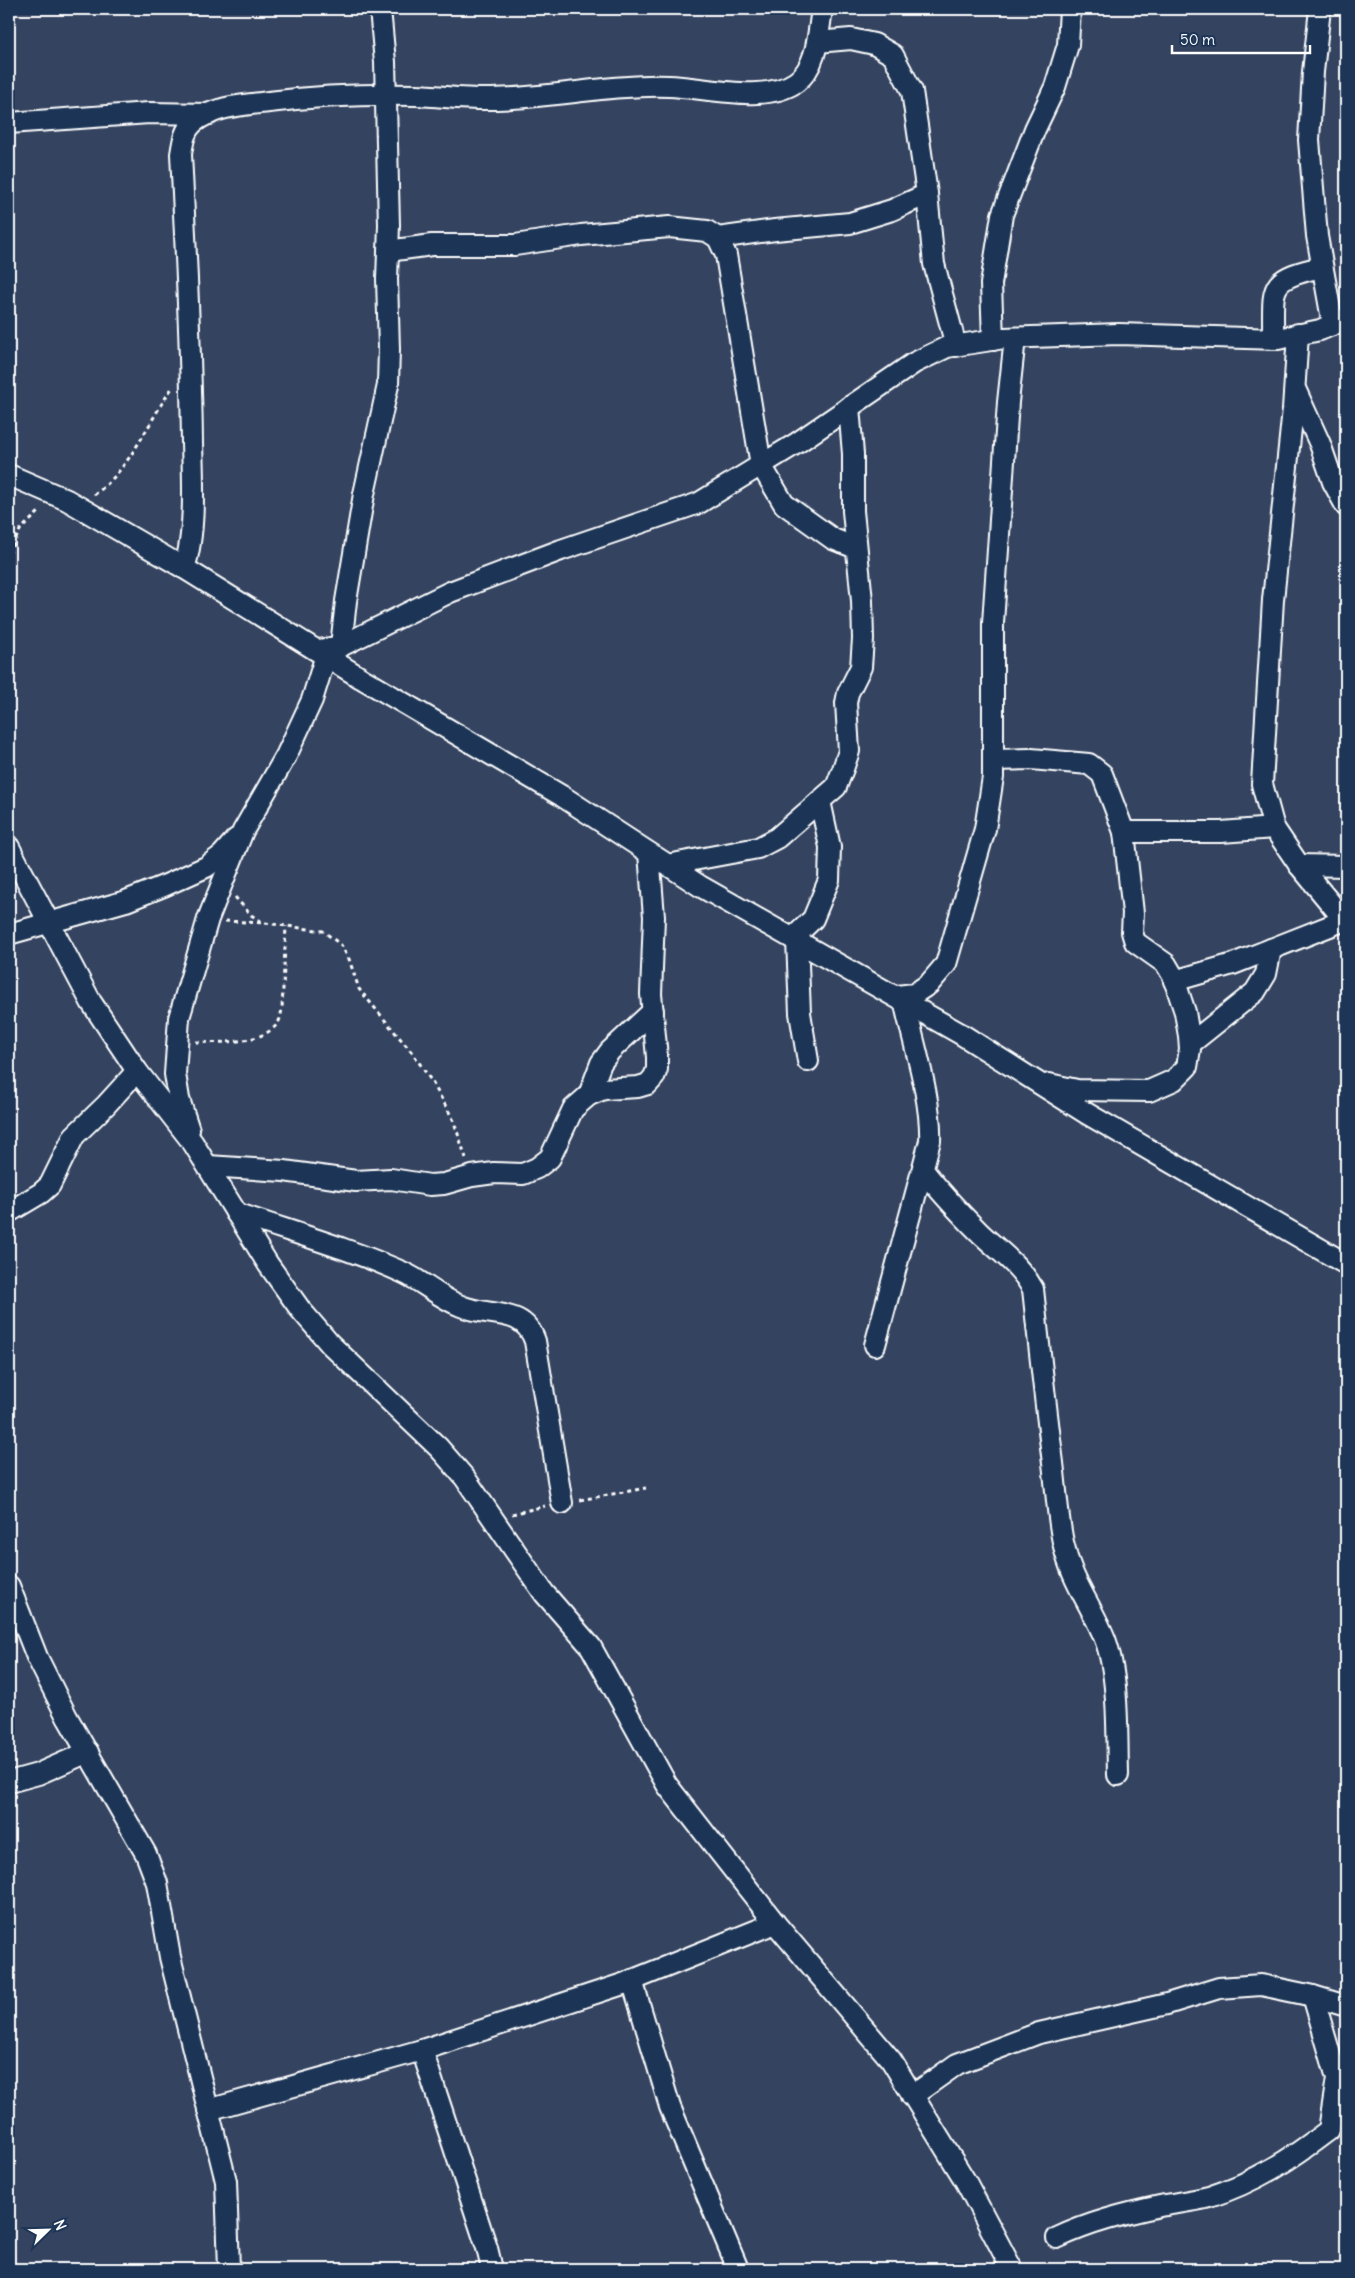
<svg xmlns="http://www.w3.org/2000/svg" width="1355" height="2278" font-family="Delius,sans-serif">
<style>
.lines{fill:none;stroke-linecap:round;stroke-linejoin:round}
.street-casing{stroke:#fff;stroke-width:24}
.path{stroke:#fff;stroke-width:3;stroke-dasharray:4 4;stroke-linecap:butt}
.street{stroke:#1d3557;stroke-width:20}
</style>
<rect width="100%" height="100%" fill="#344360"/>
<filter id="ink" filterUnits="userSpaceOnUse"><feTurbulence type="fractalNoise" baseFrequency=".02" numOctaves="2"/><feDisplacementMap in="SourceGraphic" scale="10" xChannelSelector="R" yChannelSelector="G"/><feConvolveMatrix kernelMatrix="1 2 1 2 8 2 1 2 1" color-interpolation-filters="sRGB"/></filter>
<g filter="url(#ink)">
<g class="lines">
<!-- street casing -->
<g class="street-casing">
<g id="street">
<polyline points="1320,9 1313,72 1309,140 1317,236 1333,325"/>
<polyline points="817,42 851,39 874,44 893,55 912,91 927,194 934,264 956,346"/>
<polyline points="9,123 149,113 209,114"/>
<polyline points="718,238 775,230 850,223 892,210 927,194"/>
<polyline points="388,251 432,245 515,245 581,235 669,227 707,231 718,238 726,255 761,465 784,504 833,539 856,548"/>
<polyline points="1298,334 1293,409 1273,600 1262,784 1274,828 1299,865 1346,922"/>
<path d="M1273,339C1274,287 1265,279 1322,267"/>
<polyline points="993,340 991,284 1002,215 1035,129 1055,87 1068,45 1070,9"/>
<polyline points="1296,391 1320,444 1333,482 1346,506"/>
<polyline points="9,475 67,500 184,568 361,678 562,796 700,886 961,1034 1086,1113 1346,1264"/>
<path d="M184,568C196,534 193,479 192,443C191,346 186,250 181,154C183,142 184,131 193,123C214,106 244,105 269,102C318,96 367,94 416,95C442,96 467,100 492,99C552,98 610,84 669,86C704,87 765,104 796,82C818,66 818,33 822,9"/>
<polyline points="341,646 346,601 364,494 388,385 389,349 387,279 389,225 385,62 380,9"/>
<polyline points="319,650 341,646 450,592 561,550 699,503 797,443 914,363 947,347 1004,338 1119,334 1278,339 1320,330 1346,319"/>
<polyline points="993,760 1031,759 1089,764 1102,774 1124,832 1133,913 1132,932 1135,942 1166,964 1173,976 1185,1012 1189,1036 1190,1049 1187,1067 1174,1080 1149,1091 1077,1090 1049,1084"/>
<polyline points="1124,832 1221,832 1274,828"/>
<polyline points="9,847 91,1002 137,1071 193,1143 268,1264 300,1309 330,1344 439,1448 465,1478 544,1593 591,1647 667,1785 775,1923 891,2060 966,2182 1012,2269"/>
<polyline points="667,865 758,848 777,838 836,787 843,769 849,751 846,703 848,693 861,667 863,639 862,601 853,511 853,454 849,407"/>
<polyline points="1299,865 1346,866"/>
<polyline points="9,934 126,901 166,885 206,867 222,855 236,839"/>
<polyline points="793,938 813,919 829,880 830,847 820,801"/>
<polyline points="797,940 800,1013 808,1061"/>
<polyline points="1174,981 1233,964 1345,920"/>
<polyline points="897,996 914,994 929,984 946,964 985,829 993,777 993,623 1008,402 1015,338"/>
<polyline points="1190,1044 1255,992 1266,974 1271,949"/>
<polyline points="589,1095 601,1063 610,1051 653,1011"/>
<polyline points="189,1130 179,1099 175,1074 179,1018 208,919 243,831 286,756 312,700 326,655"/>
<polyline points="208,1166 284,1171 356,1181 391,1179 430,1185 444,1184 472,1176 494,1173 523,1174 537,1168 550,1158 573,1109 589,1095 604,1089 638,1087 648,1084 654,1077 657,1069 657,1057 651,994 654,917 649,853"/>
<path d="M923,1170C941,1193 960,1213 980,1233C1000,1252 1020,1265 1033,1289C1039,1345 1045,1400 1052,1455C1056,1484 1057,1514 1063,1542C1071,1581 1091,1604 1105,1639C1119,1676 1117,1735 1118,1775"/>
<polyline points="9,1212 41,1193 50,1185 74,1136 106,1105 137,1071"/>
<path d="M236,1213C291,1232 348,1248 402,1272C423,1281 439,1298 461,1306C489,1318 523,1306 535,1341L562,1503"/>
<path d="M875,1345L930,1141C932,1100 913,1042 904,1000"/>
<polyline points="9,1586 37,1657 67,1717 146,1854 157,1883 170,1957 226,2181 229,2269"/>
<polyline points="9,1782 38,1774 88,1752"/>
<polyline points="632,1980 670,2107 738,2269"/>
<polyline points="422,2050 487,2248 492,2269"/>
<polyline points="912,2096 957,2064 1039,2033 1167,2004 1219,1988 1261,1985 1313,1996 1346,2006"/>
<polyline points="208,2110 422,2050 623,1984 775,1923"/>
<path d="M1057,2238C1091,2222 1124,2214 1160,2206C1176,2203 1193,2201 1209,2197C1256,2182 1291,2159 1329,2130L1337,2078L1313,1996"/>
</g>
</g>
<!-- path -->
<g class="path">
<path d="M94,495C131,468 147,424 172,388"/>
<polyline points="9,554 20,530 41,510"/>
<polyline points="235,897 251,915 264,923"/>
<polyline points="225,921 265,923 323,931 341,945 349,959 359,989 414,1055 432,1082 453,1119 466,1158"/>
<path d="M196,1042C218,1043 267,1044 279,1021C281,1017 281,1013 282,1009L286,926"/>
<polyline points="580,1500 646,1488"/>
<polyline points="512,1514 545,1506"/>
</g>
<!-- street -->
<use href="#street" class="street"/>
</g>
</g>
<!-- margin -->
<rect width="1355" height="2278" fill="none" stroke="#1d3557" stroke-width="30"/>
<rect x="15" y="15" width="1325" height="2248" fill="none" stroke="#fff" stroke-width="2" filter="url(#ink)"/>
<!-- north arrow -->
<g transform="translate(48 2230) rotate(67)" stroke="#1d3557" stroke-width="4" paint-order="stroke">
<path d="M0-4L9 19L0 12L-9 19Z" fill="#ffffff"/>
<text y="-8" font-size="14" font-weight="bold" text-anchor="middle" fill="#ffffff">N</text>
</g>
<!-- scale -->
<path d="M1172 45v8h138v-8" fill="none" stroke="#ffffff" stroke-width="2.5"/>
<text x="1180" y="45" font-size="15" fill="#ffffff" stroke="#1d3557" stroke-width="4" paint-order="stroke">50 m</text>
</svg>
